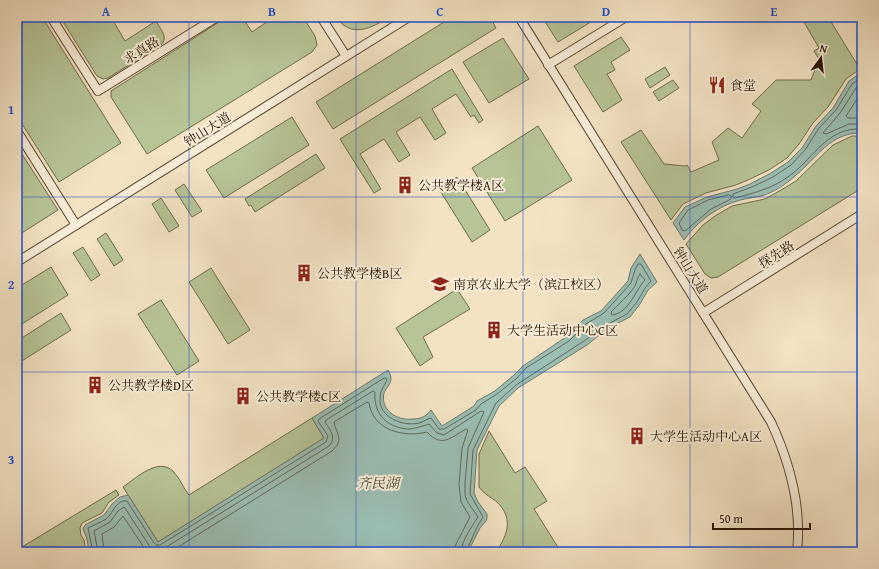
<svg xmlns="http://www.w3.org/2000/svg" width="879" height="569" font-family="'Gentium Book Plus','Noto Serif SC',serif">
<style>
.green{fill:#b7c496;stroke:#6f6b4b}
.water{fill:#9bbeb4;stroke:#6d796c}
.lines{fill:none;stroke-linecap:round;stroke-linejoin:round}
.shore{stroke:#61685a;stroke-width:1}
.service-casing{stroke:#5a4631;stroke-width:10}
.service{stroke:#f7edd8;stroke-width:8}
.grid{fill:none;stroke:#1d4ed8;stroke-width:1;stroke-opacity:0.55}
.labels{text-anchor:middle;stroke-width:4;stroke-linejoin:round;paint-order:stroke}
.street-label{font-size:13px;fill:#271200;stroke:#f7edd8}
.poi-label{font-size:13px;fill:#271200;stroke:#f7edd8;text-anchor:start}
.water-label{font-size:14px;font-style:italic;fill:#504e3f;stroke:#f7edd8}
.neatline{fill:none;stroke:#1d4ed8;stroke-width:1.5}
.grid-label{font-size:13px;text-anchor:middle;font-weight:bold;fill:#1d4ed8}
</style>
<rect width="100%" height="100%" fill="#f3e3c3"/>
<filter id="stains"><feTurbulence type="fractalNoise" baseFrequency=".005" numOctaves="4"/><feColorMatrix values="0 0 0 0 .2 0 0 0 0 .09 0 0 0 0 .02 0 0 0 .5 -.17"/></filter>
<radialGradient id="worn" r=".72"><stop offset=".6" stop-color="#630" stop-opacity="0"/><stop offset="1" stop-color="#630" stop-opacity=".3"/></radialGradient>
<!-- green -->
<g class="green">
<polygon points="17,17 42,17 121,143 59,182 17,116"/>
<path d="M60,17H111L125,41L156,21C160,29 169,37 161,45L108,78L103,79L97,76Z"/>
<polygon points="227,17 242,17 252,32 274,17 303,17 315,36 317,45 312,52 147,154 111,97 111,91"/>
<path d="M336,17H389C372,28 351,39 336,17Z"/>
<polygon points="452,17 490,17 496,28 333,129 316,102"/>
<polygon points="542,17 599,17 558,42"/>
<polygon points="801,17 828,17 860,69 846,79 828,107 813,123 799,144 787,158 769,170 748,180 736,185 706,193 683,204 671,220 621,142 641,130 664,164 685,166 687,165 691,172 719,160 712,142 728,128 742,138 761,111 752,104 776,80 811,80 819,59 814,51 819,48"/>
<polygon points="621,37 630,50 611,62 615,70 607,74 622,100 603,112 574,66"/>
<polygon points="503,38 529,79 489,103 463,62"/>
<polygon points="665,67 670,75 650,88 645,79"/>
<polygon points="452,69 483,120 479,123 474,115 471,117 456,94 432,109 446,133 435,140 420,117 396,132 410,155 399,162 384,139 360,154 381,189 374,193 340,139"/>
<polygon points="673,80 679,88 659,101 653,92"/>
<polygon points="292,117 309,145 224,198 206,170"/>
<polygon points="538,126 572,180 505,221 472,168"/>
<polygon points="852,136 862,136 862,188 718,277 711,278 705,274 686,244 703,225 715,216 732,206 765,199 781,190 796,181 833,145"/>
<polygon points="17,148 18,148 58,210 17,236"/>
<polygon points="316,154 325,168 255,212 251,205 249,206 245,199"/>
<polygon points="457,177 490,230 472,242 439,189"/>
<polygon points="184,184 202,211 192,217 175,190"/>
<polygon points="161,198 179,226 169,232 152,204"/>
<polygon points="106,233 123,260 114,266 97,239"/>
<polygon points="83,247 100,275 91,281 73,253"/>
<polygon points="51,267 68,295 17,327 17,288"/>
<polygon points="211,268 250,330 228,344 189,282"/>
<polygon points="457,289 470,309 423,337 433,357 420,366 396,328"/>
<polygon points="161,300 199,361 177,375 138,314"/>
<polygon points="61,313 71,330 17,364 17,341"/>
<path d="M312,418L324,438L158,542L123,487C136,478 158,457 173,471C180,478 183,488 189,495Z"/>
<path d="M489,431L515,473L525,467L547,501L534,509L561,552H496C508,534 514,518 496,501C490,497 483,493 479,487V454Z"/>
<polygon points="116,490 119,495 109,502 102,513 82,523 80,528 81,535 84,540 86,552 17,552 17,550"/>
</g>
<!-- water -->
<g class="water">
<path d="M862,72V133C830,132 817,158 795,176C786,184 773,193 761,196C751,198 741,199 731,203C713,210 695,224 684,240L673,223L685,207L707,197L737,189L750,184L771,173L788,162L802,148L816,126L833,108L849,81Z"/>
<path d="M640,254L657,282L648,290L640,304L630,317L608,328L587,345L518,388L499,406L477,450L474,493L478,502L487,514V518L486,521L480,528L468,552H89L87,539L83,529L85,525L104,515L112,504L120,497L128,495L158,542L324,438L312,418L388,370C390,373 391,376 391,379C391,384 386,388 384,393C380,410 397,421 412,419C420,419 426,417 431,410L442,426L474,406L477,401L495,391L514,375L523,366L566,337L583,320L601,311L628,281L631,268Z"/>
</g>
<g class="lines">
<!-- shore -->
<g class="shore">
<path d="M862,77L852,84L836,110L819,128L805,150L791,165L773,177L752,187L733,194V197L735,198C757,192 772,189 792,174C815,156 828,127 862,129"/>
<polyline points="862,83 856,88 840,113 823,133 826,134 849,124 862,124"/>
<polyline points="862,91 846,116 848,118 862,118"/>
<polygon points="729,195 731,196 731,199 711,209 685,231 682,230 679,223 688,210 708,200"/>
<path d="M640,274L645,280C634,292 629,313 612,315L611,312C619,303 629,296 635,286C637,282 637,277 640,274Z"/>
<path d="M93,552L88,528C93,525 100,523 106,519C113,514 116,499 127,501L154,543L157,545H160L326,442L328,436L318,421L319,419L384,378H386L387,380C384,386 380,391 380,398C378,417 403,427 419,423C423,422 427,419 431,418L439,429H444L476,410L481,404L497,394L517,378L526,368L569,341L586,324L604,313L631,283L635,270L638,264H641L651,281L645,288L637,302L627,314L606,325L584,341L516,385L496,403L473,450L470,494L483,517L477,527L466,552"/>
<path d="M98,552L94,531L110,522L118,511L124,507L125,508L150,547L156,550L163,549L329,446C337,437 330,430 325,422L326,420L373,391L375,392C373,414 388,429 410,429C417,428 423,426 429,424L437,433L444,435L481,411L484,412L468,448L465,484V495L467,501L478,517C472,526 461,542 461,552"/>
<polyline points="104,552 102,534 114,527 123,516 147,552"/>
<path d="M170,552L332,451C345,439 336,434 334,422L367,402L369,403C373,430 403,438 427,432C442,448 450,438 466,429L468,430L462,448L459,485L461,502L470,517L456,544L454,552"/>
</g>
<!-- service casing -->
<g class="service-casing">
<g id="service">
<polyline points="51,17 98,91 217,17"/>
<polyline points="321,17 346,56"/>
<path d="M519,17L771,422C790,463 802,507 797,552"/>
<polyline points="548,65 626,17"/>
<polyline points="17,131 76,225"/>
<polyline points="17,262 409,17"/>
<polyline points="703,313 862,214"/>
</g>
</g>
<!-- service -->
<use href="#service" class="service"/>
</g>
<!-- grid -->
<path class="grid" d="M189,17V552M356,17V552M523,17V552M690,17V552M17,197H862M17,372H862"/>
<!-- icons -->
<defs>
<g id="restaurant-bare" transform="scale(1.38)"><path d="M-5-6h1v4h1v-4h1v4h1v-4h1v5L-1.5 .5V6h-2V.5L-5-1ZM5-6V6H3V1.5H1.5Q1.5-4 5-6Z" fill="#8f2418" stroke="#f7edd8" stroke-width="2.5" paint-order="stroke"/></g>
<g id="building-bare" transform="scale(1.38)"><path d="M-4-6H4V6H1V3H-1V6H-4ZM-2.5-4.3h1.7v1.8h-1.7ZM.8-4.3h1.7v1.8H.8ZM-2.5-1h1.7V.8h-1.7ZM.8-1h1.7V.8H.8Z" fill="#8f2418" stroke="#f7edd8" stroke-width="2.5" paint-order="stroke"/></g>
<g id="university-bare" transform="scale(1.38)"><path d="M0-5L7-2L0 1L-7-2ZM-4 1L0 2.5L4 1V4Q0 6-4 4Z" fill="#8f2418" stroke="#f7edd8" stroke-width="2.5" paint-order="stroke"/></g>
</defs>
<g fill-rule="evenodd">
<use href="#restaurant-bare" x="717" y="85"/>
<use href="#building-bare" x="405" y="185"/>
<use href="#building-bare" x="304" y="273"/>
<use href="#university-bare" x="440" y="284"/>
<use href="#building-bare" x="494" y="330"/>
<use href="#building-bare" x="95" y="385"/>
<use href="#building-bare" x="243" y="396"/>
<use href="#building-bare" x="637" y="436"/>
</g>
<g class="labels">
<!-- street labels -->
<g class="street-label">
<text transform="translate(141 50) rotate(-32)" y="5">求真路</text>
<text transform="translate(207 129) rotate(-32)" y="5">钟山大道</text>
<text transform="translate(776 254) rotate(-32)" y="5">探先路</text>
<text transform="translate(691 270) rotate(58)" y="5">钟山大道</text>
</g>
<!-- poi labels -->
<g class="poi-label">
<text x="730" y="90">食堂</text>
<text x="418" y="190">公共教学楼A区</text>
<text x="317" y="278">公共教学楼B区</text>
<text x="453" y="289">南京农业大学（滨江校区）</text>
<text x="507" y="335">大学生活动中心C区</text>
<text x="108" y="390">公共教学楼D区</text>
<text x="256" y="401">公共教学楼C区</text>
<text x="650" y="441">大学生活动中心A区</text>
</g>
<!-- water labels -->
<g class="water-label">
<text x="378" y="488">齐民湖</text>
</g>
</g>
<!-- margin -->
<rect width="879" height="569" fill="none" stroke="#f3e3c3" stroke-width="44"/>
<!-- north arrow -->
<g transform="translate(821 58) rotate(15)" stroke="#f7edd8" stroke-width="3" paint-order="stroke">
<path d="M0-3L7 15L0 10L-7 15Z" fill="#271200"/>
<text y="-6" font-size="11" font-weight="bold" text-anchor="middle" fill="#271200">N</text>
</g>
<!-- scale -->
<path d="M713 523v6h97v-6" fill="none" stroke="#271200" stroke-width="2"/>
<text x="719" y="523" font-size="12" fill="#271200" stroke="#f7edd8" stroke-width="3" paint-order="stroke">50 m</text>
<rect x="22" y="22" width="835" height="525" class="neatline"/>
<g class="grid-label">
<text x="106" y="16">A</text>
<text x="272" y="16">B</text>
<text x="440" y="16">C</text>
<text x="606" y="16">D</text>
<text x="774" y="16">E</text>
<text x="11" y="114">1</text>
<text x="11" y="289">2</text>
<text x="11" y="464">3</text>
</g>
<rect width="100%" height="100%" filter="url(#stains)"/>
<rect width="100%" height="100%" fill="url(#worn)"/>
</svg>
